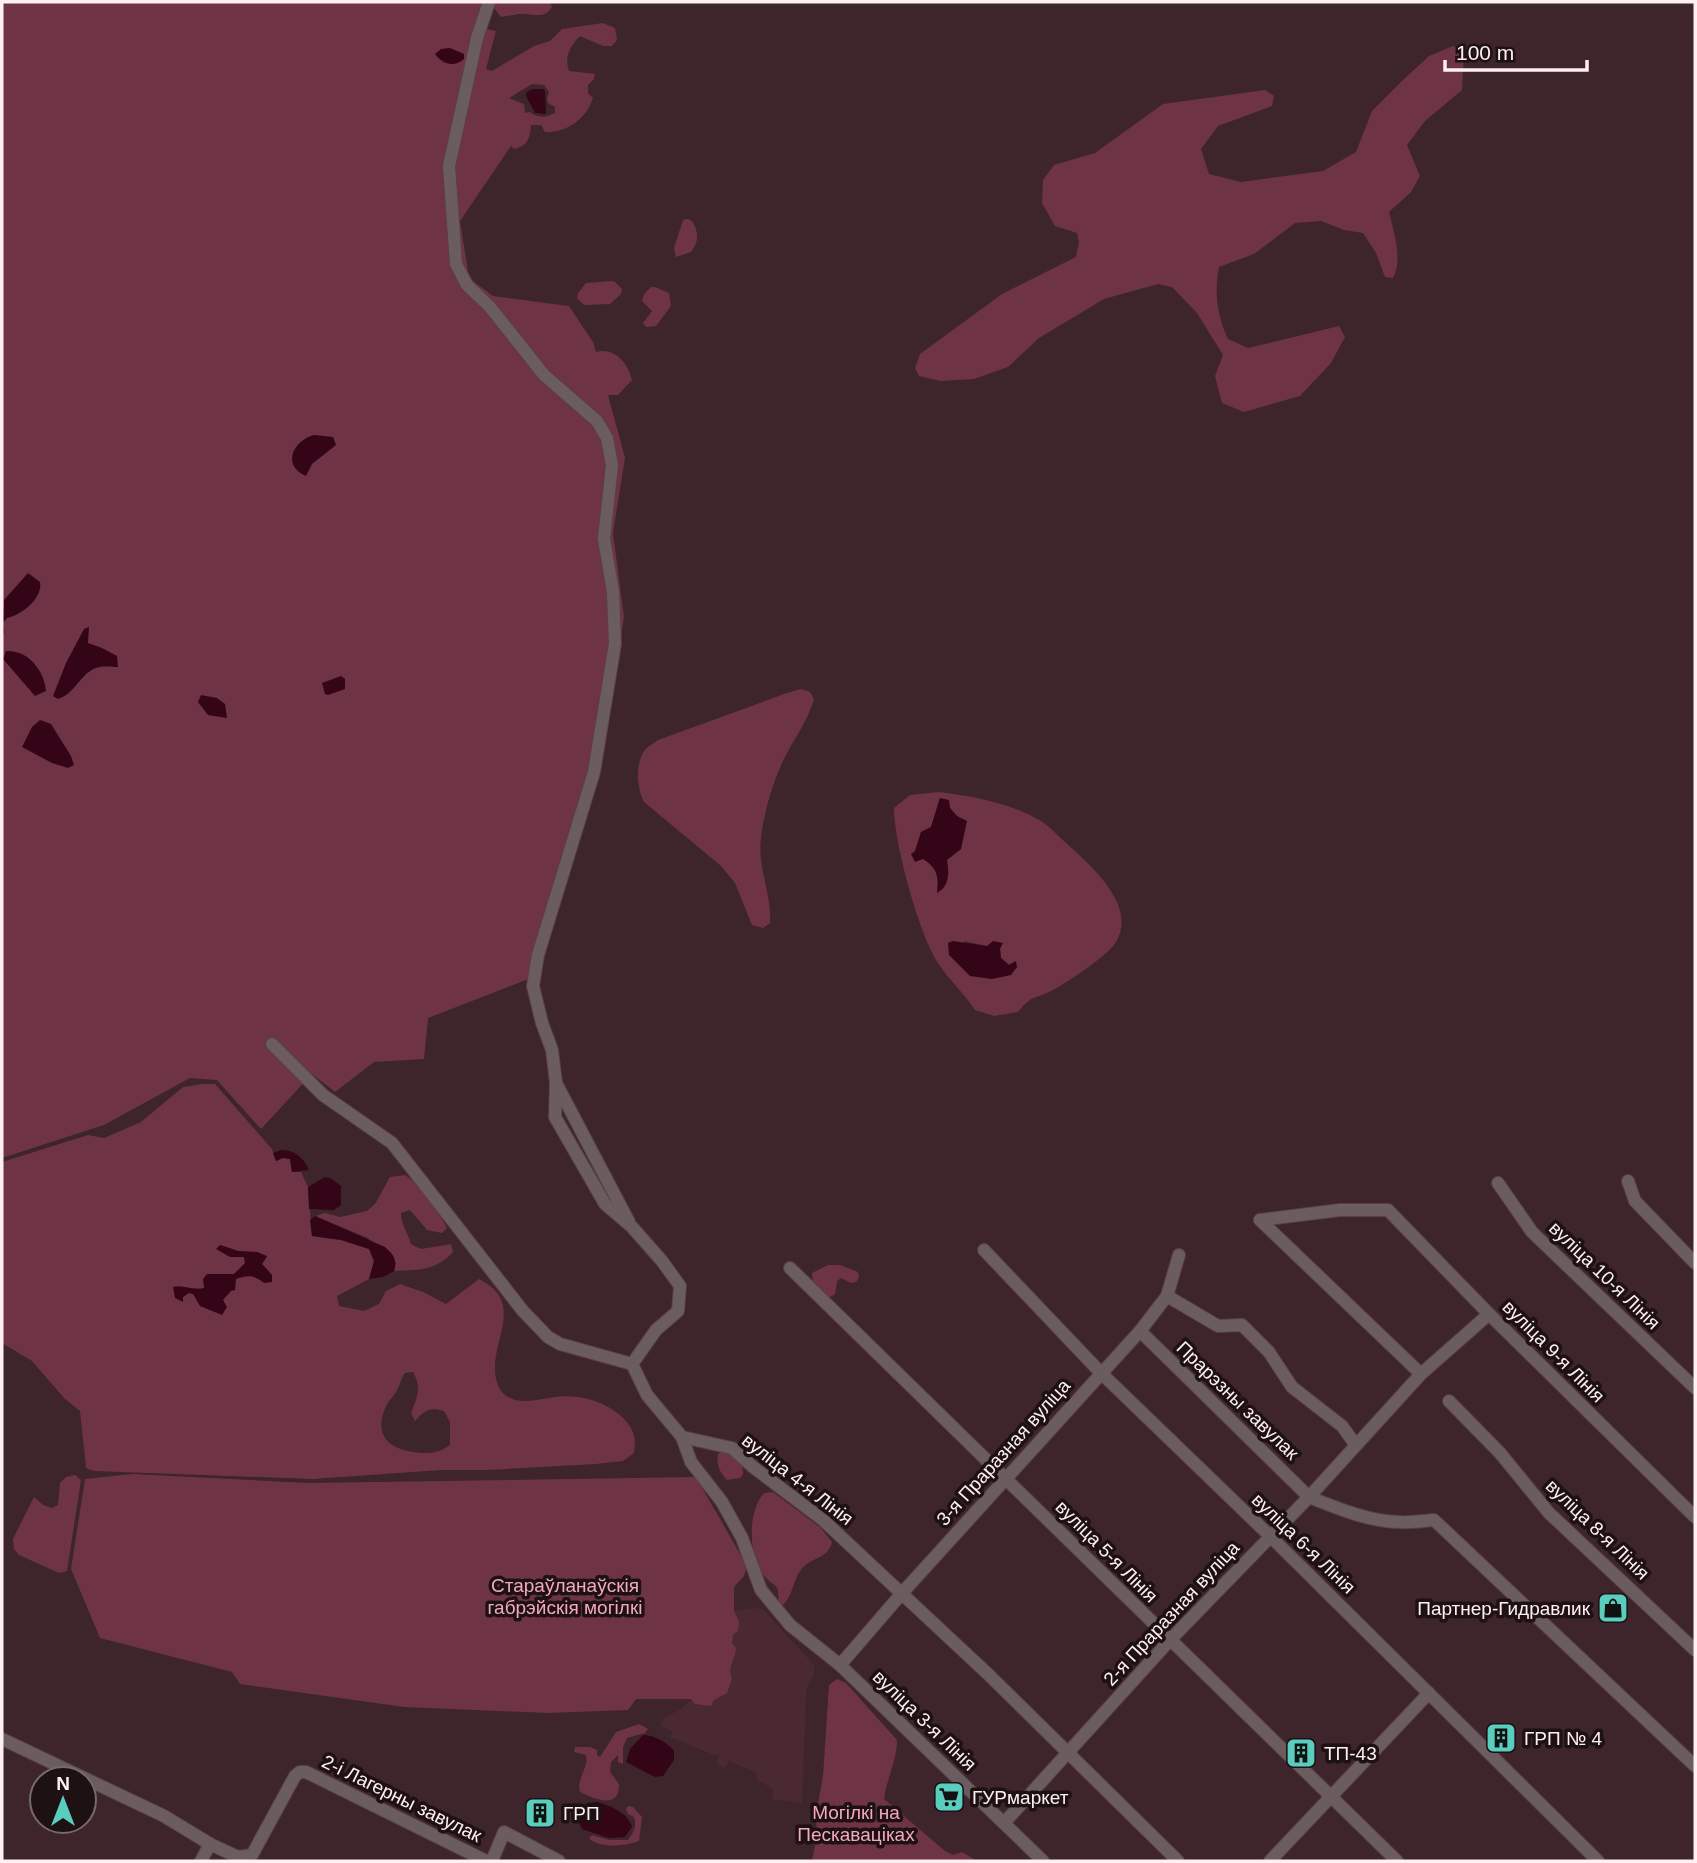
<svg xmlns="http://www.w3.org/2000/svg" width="1697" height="1863" font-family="Helvetica,sans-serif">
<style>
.built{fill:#4b2932}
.green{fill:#6e3445;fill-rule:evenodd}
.water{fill:#340517}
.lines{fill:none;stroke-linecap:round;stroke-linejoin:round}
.minor-casing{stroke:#594047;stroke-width:14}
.minor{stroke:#6a5c5f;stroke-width:12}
.labels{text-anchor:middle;stroke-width:7;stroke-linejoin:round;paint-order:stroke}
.street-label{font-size:19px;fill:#feeff2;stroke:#1d1114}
.park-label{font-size:19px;fill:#f5a8bc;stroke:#1d1114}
.poi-label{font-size:19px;fill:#feeff2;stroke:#1d1114;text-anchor:start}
</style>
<rect width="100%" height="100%" fill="#3e242b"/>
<!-- built -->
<polygon class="built" points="753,1608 763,1609 814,1665 814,1675 808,1684 806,1695 802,1803 772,1799 773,1789 756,1779 757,1773 729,1761 725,1768 716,1764 719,1757 670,1737 672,1732 661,1726 664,1718 681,1709 692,1699 714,1700 732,1679 729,1671 734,1611"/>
<!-- green -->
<g class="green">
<path d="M2,2H550L552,7C544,20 532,13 519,14C513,15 507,16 501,17L493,7L486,29L496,31L486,69L492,71L534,46L550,41L562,29L603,23L615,28L617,40L612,46H603L580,36C570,47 564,56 569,71L595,74L594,79L588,85V93L593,98C586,119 567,133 545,132L541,125H531C530,138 528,146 514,149L511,146L460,221L469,278L493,296L569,306L593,342L596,352C615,347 628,363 632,380L618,395H608L625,458L613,533L624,617L602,756L539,975L428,1018L424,1059L374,1062L335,1092L312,1074L261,1129L217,1080L190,1078L104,1125L2,1158ZM532,84L544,85L549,92L547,98L548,103L555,107V113C545,118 539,118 529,112L525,113L524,104L509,98Z"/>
<path d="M1453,46L1464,52L1462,90L1425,121L1407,145L1420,176L1411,192L1389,212C1394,233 1403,259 1393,278L1385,277L1376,253L1363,233L1344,230L1321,221L1295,223L1254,254L1219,267C1214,293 1217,315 1228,339L1248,348L1339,326L1345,337L1331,363L1300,396L1244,412L1222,403L1215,376L1223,355L1197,313L1172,287L1158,284L1104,299L1039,338L1008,367L974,379L941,381L919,376L915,368L920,354L1002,294L1076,257L1079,242L1077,233L1055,226L1042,203L1043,180L1054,165L1095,153L1163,104L1265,90L1274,96L1272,106L1218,126L1201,149L1209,174L1241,182L1323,171L1356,152L1372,111L1403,80L1429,56Z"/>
<path d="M688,219L692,221C699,232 699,242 691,252L676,257L674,248L683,220Z"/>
<polygon points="611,281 615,282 622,289 621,294 610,304 584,305 577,298 578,293 586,283"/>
<polygon points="651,287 655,287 669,293 671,306 656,326 646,327 643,323 652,311 642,301 644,294"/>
<path d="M801,689L810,692L814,699C808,721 793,740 783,761C772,785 764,812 761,838C757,867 772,894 770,923L763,928L752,925L735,883L721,866L644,802C637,788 635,766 644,751C647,747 654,743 658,740L787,693Z"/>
<path d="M939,792C971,796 1012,803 1041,821C1049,826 1057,835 1065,842C1090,865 1138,905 1116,942C1109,955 1066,983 1053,990C1034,1000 1032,994 1018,1012L994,1016L975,1010C964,993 949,980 938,963C919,934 894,843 894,808L910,795ZM940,798L957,816L947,860V874L939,878L933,865L915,852L921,832L931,827ZM964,941L1000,949L1001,958L1009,965L1015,961L992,979Z"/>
<path d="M203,1084H215L272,1149L276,1161L283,1158L290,1159L292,1172H301L308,1187L312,1236L341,1240L369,1249L374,1261L369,1279L337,1296L339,1306L364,1311L379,1304L386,1291L400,1284L423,1292L446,1304L479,1279C528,1304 488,1341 496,1379C498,1386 501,1393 508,1397C523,1405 539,1399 555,1397C578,1394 604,1401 621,1416C633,1427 637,1437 634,1453L623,1461L596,1464L487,1470H441L313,1479L94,1471L86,1468L80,1411L64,1398L32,1361L2,1343V1162L88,1135L104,1138L141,1122L183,1087ZM221,1245L238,1251L257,1252L267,1257L262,1264L272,1275L246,1276L236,1279L223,1300L189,1293L183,1297L177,1286C182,1287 199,1290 204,1288L234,1274L245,1263L244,1257ZM413,1372C422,1388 417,1398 411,1413L415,1421C425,1410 430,1407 444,1411L450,1422V1445C438,1454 427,1454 413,1452C386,1448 374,1433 386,1406C389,1400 395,1395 398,1388C401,1383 401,1378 405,1373Z"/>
<path d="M405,1175C422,1186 438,1210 447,1228L442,1233L427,1230L410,1210L401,1213C401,1224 408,1233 411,1244L421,1249L451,1244L453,1252C436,1271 418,1270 394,1271L396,1263L368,1238L315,1216L325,1213L340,1217L367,1211L375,1204L390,1177Z"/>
<polygon points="828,1265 840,1265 858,1272 859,1278 856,1282 851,1283 841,1278 837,1281 835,1294 830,1297 825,1297 813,1283 812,1273"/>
<path d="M722,1451H731L742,1461L743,1474L740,1478L727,1480C720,1473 716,1465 718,1454Z"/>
<path d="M132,1474L308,1483L696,1477L747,1566L744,1576L734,1587V1611L739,1622L738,1631L733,1635L732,1643L736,1648C735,1661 727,1666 732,1679L727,1693L714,1700L711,1706L695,1704L691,1699H636L628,1710L549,1713L404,1707L240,1684L232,1672L100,1638L71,1569L85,1479Z"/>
<polygon points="75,1475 81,1480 67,1571 59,1573 19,1555 14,1549 13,1539 34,1497 43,1505 52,1508 58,1505 60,1483 66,1477"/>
<path d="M773,1492L821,1528L832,1542C828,1560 809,1557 800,1571C792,1583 793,1596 782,1606L779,1604C778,1582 778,1590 765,1577C748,1559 747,1511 764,1493Z"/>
<path d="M837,1679L846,1683L897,1740C897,1760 887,1778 884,1799L945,1851L953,1855L962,1852L977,1861H812L817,1836L816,1815L823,1776L829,1685Z"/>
<path d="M639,1724L648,1729L645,1733L627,1738L623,1747V1764L618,1762V1755L611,1762L610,1772L619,1784C620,1810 594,1799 580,1792C576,1779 589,1768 586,1755L574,1752L575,1747H590L597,1750V1755L600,1757L616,1732Z"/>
<path d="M628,1806L633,1807L642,1817L639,1841C625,1846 599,1849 589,1838L592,1835L609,1840H628C634,1832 637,1826 634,1817L628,1814L626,1809Z"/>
</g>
<!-- water -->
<g class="water">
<path d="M450,48L464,54V59C454,68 442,64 435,54L441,49Z"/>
<polygon points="533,89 543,89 545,91 546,114 535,113 526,96 527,92"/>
<path d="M314,435L333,437L336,445L312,464L306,476C282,466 292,441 314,435Z"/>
<path d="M28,573L40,582C43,598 22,615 7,618L3,623L4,633L2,634L4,600Z"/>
<path d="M89,627L88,643L102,648L117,656L118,667C113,667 106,666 100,667C81,670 76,694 58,699L53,696L66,663L84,629Z"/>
<path d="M6,651C29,650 44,671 46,691L35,696L3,659Z"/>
<polygon points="341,676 345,679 345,689 328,695 325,694 322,683"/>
<polygon points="201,695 217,698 225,704 227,718 208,715 198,702"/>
<polygon points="40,720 51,724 71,756 74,765 68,768 52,763 22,747 32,727"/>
<path d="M940,798L949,800L950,808L957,816L967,821L961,849L947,860C949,873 950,886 937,893C939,876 937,868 923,859L915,862L911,854L915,851L921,832L931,827Z"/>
<polygon points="953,941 987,946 993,941 1003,943 1000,949 1001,958 1009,965 1016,961 1017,967 1011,975 992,979 970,976 949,955 948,943"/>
<path d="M281,1150C294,1150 304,1157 309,1170L292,1172L290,1159L283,1158L276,1161L273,1153Z"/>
<polygon points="325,1177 332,1179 341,1186 341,1205 334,1210 309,1209 308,1187"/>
<path d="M315,1216L385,1247C394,1255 397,1259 394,1271L383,1277L369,1279L374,1261L369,1249L341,1240L312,1236L310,1220Z"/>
<path d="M220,1245L238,1251L257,1252L267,1256L262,1264L272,1275V1282L264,1283C255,1275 247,1275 236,1279L235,1290L231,1291L223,1300L227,1307L222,1315L200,1306L193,1294L189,1293L183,1297V1302L175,1298L173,1287C184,1285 195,1291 204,1288L203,1279L207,1274H234L245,1263L244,1257H230L216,1249Z"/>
<path d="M643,1735C654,1735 667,1742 674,1751V1760L663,1776L655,1777L626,1762L630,1749Z"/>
<path d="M597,1802C611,1806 627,1812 632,1827L625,1837L609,1838L582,1829L576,1815L578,1808L588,1803Z"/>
</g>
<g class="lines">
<!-- minor casing -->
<g class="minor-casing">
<g id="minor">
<polyline points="489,2 477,38 449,166 456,264 467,285 490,307 544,375 597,421 607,438 612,465 604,539 613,592 615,644 594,772 538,955 533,986 542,1023 552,1050 556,1083 555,1117 605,1204 632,1227 662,1261 680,1286 678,1311 656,1330 632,1364"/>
<polyline points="272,1044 323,1095 392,1143 523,1311 548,1337 560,1344 632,1364 647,1395 682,1437 732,1448 753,1467 823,1520 990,1676 1178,1861"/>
<polyline points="556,1083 629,1222"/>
<polyline points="1628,1181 1635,1201 1695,1263"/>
<polyline points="1498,1183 1532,1232 1695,1388"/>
<polyline points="1260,1220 1340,1210 1388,1210 1489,1314 1695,1517"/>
<polyline points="1260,1220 1421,1374"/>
<polyline points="984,1250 1100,1372 1270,1536 1598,1861"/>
<polyline points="790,1268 1397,1861"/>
<polyline points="1167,1296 1218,1326 1242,1325 1269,1352 1292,1387 1342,1426 1355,1444"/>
<path d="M1140,1331L1309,1497C1337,1508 1370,1522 1400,1522C1411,1523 1423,1521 1434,1520L1695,1766"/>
<polyline points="1449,1401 1500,1453 1549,1513 1695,1650"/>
<polyline points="682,1437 691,1462 722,1502 742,1538 761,1590 790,1625 840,1665 1043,1861"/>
<polyline points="840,1665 903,1592 1140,1331 1167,1296 1179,1255"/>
<polyline points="2,1739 164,1816 210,1844 238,1857 252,1855 295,1776 300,1772 306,1772 486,1861"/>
<polyline points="1004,1823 1170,1640 1309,1497 1421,1374 1489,1314"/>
<polyline points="201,1861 210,1844"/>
<polyline points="492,1861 504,1832 559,1861"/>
<polyline points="1270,1861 1429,1693"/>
</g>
</g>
<!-- minor -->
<use href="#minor" class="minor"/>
</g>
<!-- icons -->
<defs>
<g id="shop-square" transform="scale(1.575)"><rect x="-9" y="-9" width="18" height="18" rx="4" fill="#5acebe" stroke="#1d1114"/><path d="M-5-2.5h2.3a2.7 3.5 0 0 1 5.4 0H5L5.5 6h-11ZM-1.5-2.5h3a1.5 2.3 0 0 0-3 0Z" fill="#111"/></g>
<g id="building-square" transform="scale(1.575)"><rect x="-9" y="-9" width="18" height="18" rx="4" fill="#5acebe" stroke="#1d1114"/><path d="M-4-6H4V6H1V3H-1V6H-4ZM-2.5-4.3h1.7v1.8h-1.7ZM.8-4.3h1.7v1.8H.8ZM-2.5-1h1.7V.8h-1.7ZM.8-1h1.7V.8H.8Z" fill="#111"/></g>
<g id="supermarket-square" transform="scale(1.575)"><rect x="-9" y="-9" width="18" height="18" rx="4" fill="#5acebe" stroke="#1d1114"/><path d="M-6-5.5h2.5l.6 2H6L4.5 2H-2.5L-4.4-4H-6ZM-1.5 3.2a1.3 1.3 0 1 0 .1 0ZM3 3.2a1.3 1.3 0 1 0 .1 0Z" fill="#111"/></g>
</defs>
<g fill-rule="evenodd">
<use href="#shop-square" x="1613" y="1608"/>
<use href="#building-square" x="1501" y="1738"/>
<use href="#building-square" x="1301" y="1753"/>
<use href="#supermarket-square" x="949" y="1797"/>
<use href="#building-square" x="540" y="1813"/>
</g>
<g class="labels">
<!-- street labels -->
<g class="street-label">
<text transform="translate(1605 1275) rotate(44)" y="7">вуліца 10-я Лінія</text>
<text transform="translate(1554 1351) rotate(45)" y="7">вуліца 9-я Лінія</text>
<text transform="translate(1238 1400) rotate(44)" y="7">Прарэзны завулак</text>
<text transform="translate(1003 1452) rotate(-48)" y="7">3-я Праразная вуліца</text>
<text transform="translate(798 1479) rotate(38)" y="7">вуліца 4-я Лінія</text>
<text transform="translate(1598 1529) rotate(44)" y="7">вуліца 8-я Лінія</text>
<text transform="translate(1304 1543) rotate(44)" y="7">вуліца 6-я Лінія</text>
<text transform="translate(1107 1551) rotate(45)" y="7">вуліца 5-я Лінія</text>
<text transform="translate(1171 1613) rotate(-47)" y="7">2-я Праразная вуліца</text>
<text transform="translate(925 1720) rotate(44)" y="7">вуліца 3-я Лінія</text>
<text transform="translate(402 1798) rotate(26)" y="7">2-і Лагерны завулак</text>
</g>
<!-- park labels -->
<g class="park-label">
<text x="565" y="1592">Стараўланаўскія<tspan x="565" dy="22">габрэйскія могілкі</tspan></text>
<text x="856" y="1819">Могілкі на<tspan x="856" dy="22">Пескаваціках</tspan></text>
</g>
<!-- poi labels -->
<g class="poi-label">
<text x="1590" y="1615" text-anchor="end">Партнер-Гидравлик</text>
<text x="1524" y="1745">ГРП № 4</text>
<text x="1324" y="1760">ТП-43</text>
<text x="972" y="1804">ГУРмаркет</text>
<text x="563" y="1820">ГРП</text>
</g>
</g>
<!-- border -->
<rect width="1697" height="1863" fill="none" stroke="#feeff2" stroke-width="7"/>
<!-- north arrow -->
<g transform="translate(63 1800)"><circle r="33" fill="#1d1114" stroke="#776a6d" stroke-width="2"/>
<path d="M0-5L12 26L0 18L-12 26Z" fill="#5acebe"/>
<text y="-10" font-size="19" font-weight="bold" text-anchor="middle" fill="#feeff2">N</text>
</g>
<!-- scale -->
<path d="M1445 60v10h142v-10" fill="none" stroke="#feeff2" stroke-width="3.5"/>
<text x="1456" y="60" font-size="21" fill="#feeff2" stroke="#1d1114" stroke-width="5" paint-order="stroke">100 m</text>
</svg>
